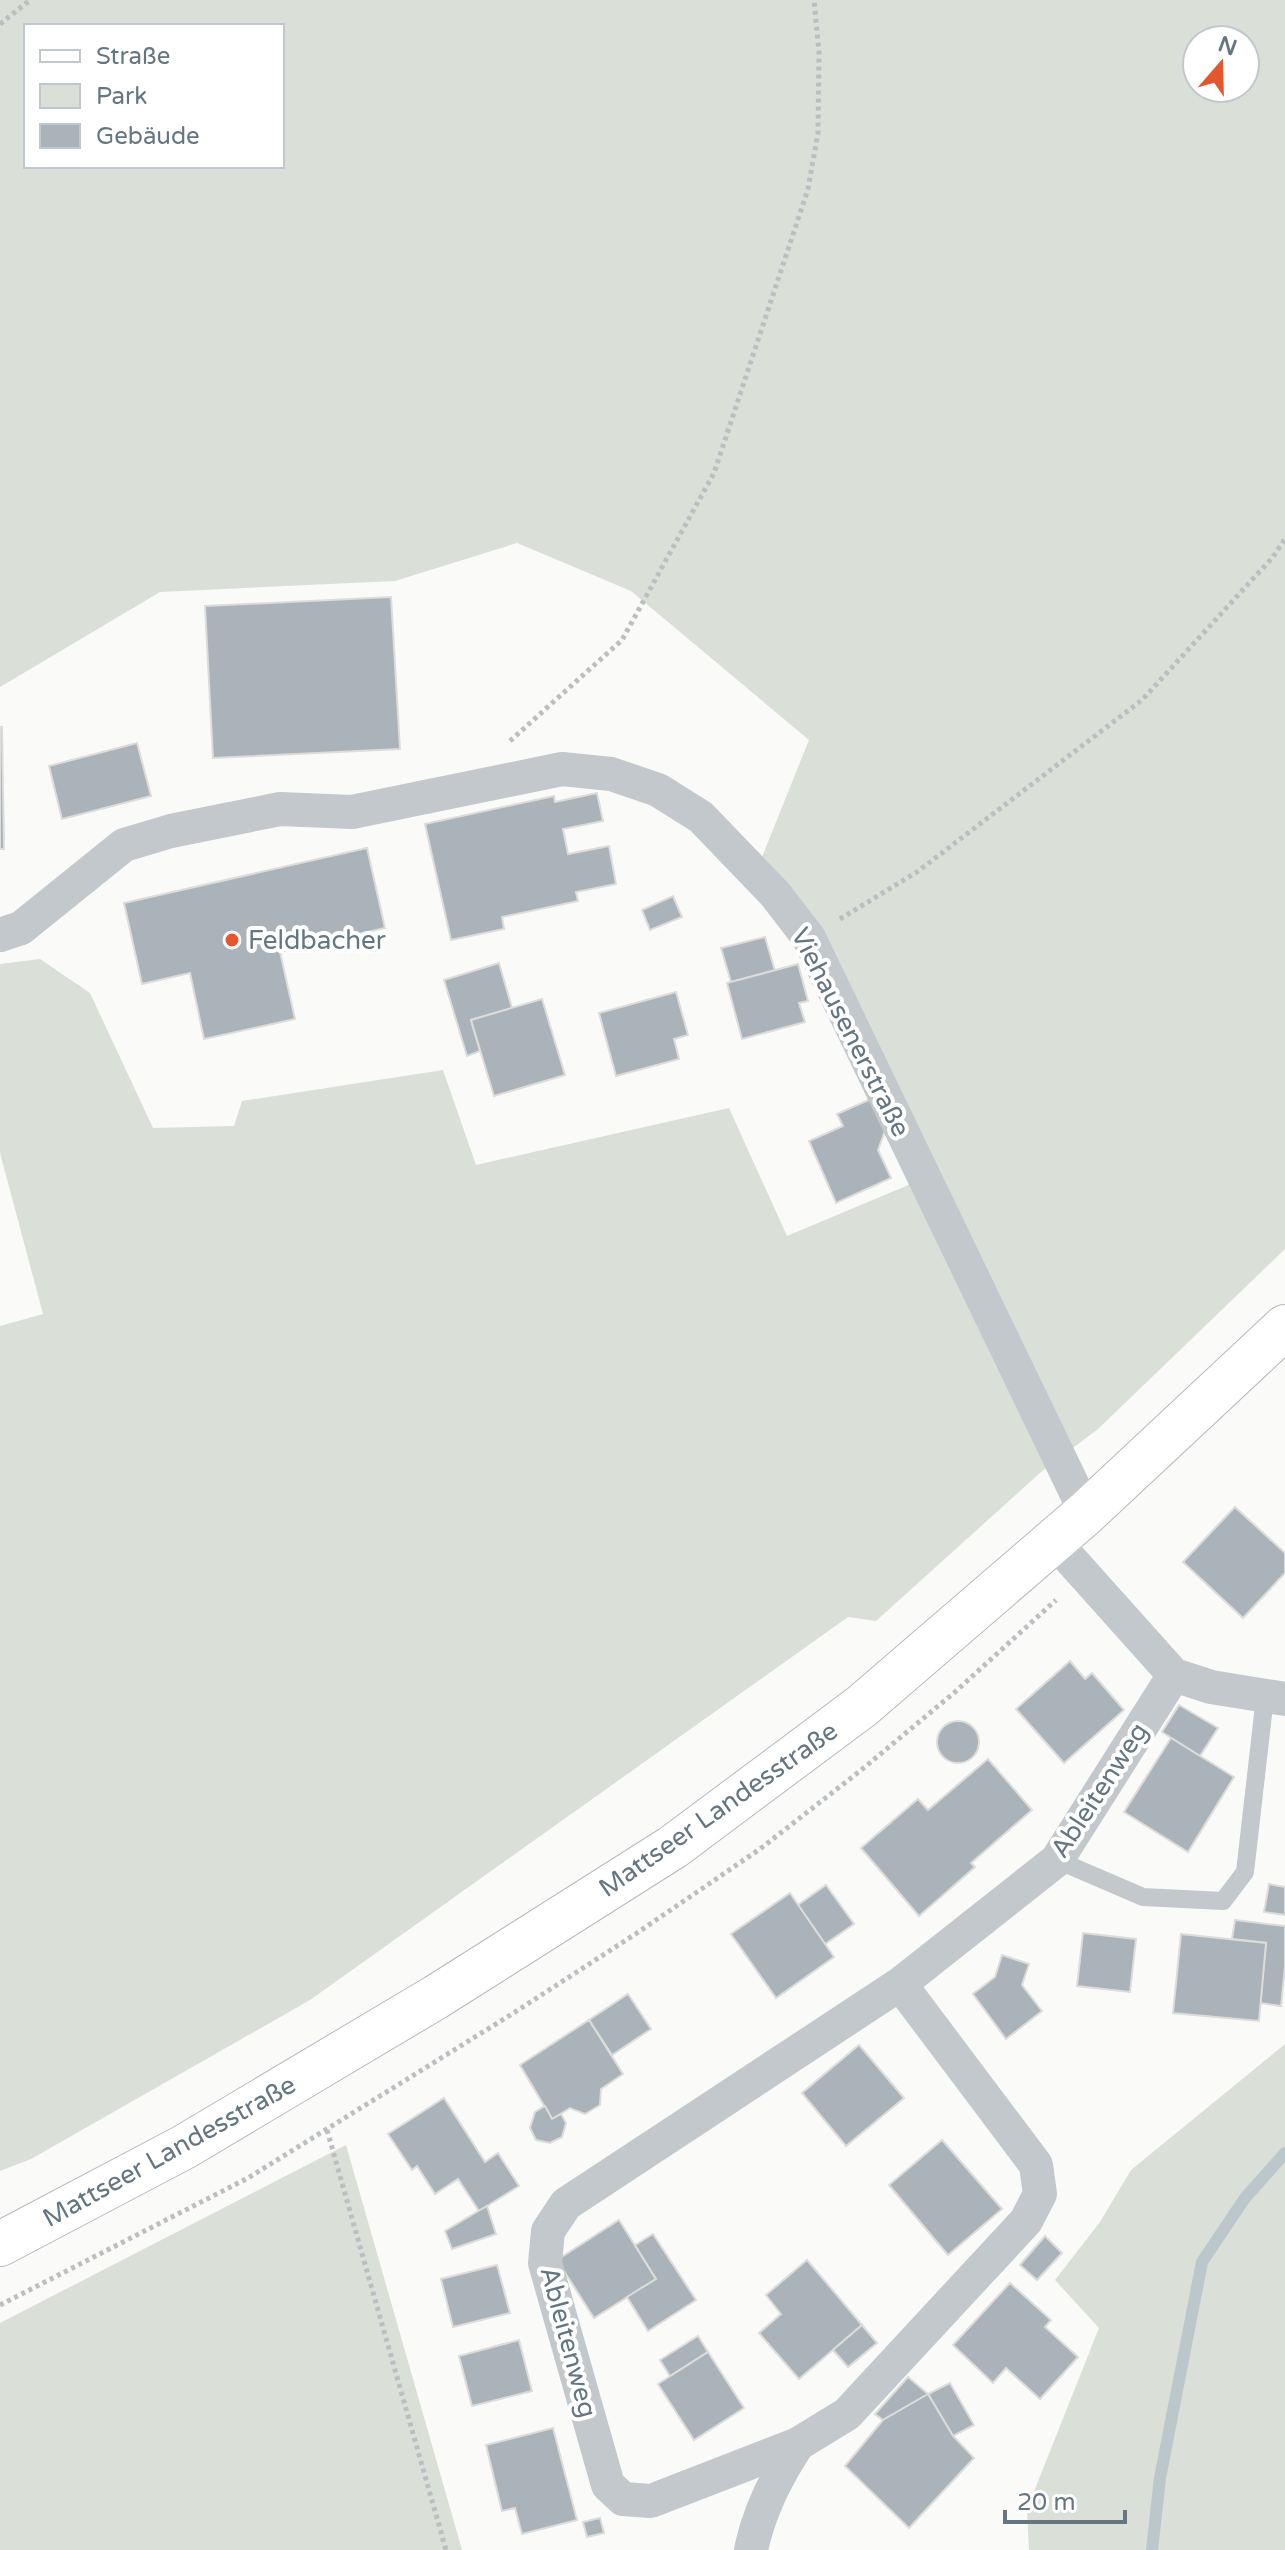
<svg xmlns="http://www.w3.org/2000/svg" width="1285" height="2550" font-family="'Varela Round',sans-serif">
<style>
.green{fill:#dadfd7;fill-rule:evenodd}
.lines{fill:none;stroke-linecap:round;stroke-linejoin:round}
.stream{stroke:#bbc7cb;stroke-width:12}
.building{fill:#aab3b9;stroke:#dcdcda;stroke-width:2}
.secondary-casing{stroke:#b3babf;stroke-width:46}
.path{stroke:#bbbfc2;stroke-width:5;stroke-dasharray:4 4;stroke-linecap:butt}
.service{stroke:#c3c8cc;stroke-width:18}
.minor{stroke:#c3c8cc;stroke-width:34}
.secondary{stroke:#fff;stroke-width:44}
.poi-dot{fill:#e4572e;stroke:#fff;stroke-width:3}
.labels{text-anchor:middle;stroke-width:8;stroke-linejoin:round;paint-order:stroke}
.poi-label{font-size:26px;fill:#657683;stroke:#fff;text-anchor:start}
.street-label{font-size:26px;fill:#657683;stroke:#fff}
</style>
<rect width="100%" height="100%" fill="#fafaf8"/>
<!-- green -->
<g class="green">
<path d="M0,0H1285V1249L1098,1429L1041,1472L876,1621L848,1617L310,2000L31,2159L0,2171V1326L43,1314L0,1153V964L40,959L90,993L153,1128L234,1126L242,1101L443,1070L476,1165L729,1108L787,1236L937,1173L762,857L809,740L631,591L517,543L395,581L160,592L0,687ZM26,26H282V166H26ZM1197,40H1245V88H1197Z"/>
<polygon points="1285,2044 1285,2550 1029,2550 1027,2509 1099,2328 1055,2280 1100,2222 1131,2170"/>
<polygon points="346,2145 462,2550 0,2550 0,2323"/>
</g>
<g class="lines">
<!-- stream -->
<polyline class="stream" points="1152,2550 1160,2478 1202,2262 1245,2198 1285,2153"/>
</g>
<!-- building -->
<g class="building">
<polygon points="391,597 400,749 213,758 205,606"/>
<polygon points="0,727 2,727 4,849 0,849"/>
<polygon points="137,743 151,796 62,819 49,766"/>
<polygon points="597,793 603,821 563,829 568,854 609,846 616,884 576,892 578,901 502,917 504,929 451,940 425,824 554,796 555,802"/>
<polygon points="367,848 385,928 280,952 295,1019 204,1039 190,973 142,984 124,903"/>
<polygon points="673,896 682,917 650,930 642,910"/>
<polygon points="765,937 775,971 731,982 721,948"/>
<polygon points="499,963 512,1008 471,1020 480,1051 467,1056 444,980"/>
<polygon points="798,964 808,1001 799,1003 805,1022 742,1039 727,983"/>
<polygon points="676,992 688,1035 674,1039 679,1059 616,1076 599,1013"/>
<polygon points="542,999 565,1075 494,1096 471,1020"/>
<polygon points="873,1098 886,1128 878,1150 891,1178 836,1203 809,1141 843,1126 837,1114"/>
<polygon points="1235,1507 1285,1553 1285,1573 1243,1618 1183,1562"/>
<polygon points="1070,1661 1085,1679 1092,1673 1124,1710 1064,1763 1016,1709"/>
<polygon points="1179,1705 1218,1728 1200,1756 1162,1732"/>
<circle cx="958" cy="1742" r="21"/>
<polygon points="1171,1738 1234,1777 1188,1852 1124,1812"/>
<polygon points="988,1759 1032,1810 971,1863 975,1867 919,1916 861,1848 918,1799 928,1810"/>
<polygon points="1269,1884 1285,1887 1285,1915 1264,1912"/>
<polygon points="826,1885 854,1924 825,1944 798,1905"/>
<polygon points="790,1893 834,1957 776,1998 731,1934"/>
<polygon points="1235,1920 1285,1926 1285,1966 1281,2006 1260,2003 1266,1943 1232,1939"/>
<polygon points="1083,1933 1136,1939 1130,1992 1077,1986"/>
<polygon points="1181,1934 1266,1943 1259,2021 1173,2013"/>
<polygon points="1002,1955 1029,1964 1022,1985 1042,2011 1006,2039 973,1994 995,1977"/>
<polygon points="628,1994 651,2029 612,2055 589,2020"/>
<polygon points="589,2020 623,2074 601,2089 600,2105 585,2114 570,2108 552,2119 520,2065"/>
<polygon points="859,2045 904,2098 846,2146 802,2093"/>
<polygon points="444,2098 485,2162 498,2153 519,2186 479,2211 458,2179 435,2194 417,2166 412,2170 388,2134"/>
<polygon points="545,2106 552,2119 561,2114 566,2123 562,2137 550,2143 536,2140 530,2128 535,2112"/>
<polygon points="942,2140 1002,2209 948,2255 889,2185"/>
<polygon points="487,2206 496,2234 452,2249 445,2231"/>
<polygon points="619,2220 656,2279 594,2318 557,2260"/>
<polygon points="653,2234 696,2300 648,2331 627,2297 656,2279 635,2245"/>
<polygon points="1045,2236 1062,2253 1037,2280 1020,2265"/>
<polygon points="807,2260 862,2325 799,2379 759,2333 781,2314 766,2295"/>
<polygon points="497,2265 510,2313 453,2327 441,2279"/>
<polygon points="1010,2283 1051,2320 1045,2327 1078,2357 1040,2399 1006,2368 993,2383 953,2345"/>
<polygon points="862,2325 877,2343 848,2367 833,2350"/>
<polygon points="698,2336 708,2352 670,2376 660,2360"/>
<polygon points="519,2340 532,2391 472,2406 459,2356"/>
<polygon points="708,2352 744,2408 694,2440 658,2384"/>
<polygon points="908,2377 928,2394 883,2420 875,2414"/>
<polygon points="950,2383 974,2425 953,2436 928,2394"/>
<polygon points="928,2394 953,2436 974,2458 909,2528 845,2466 883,2420"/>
<polygon points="553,2428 577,2520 522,2534 515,2508 502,2511 486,2445"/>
<polygon points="600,2518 604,2533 587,2537 583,2522"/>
</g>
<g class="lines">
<!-- secondary casing -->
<g class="secondary-casing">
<polyline id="secondary" points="0,2244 184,2147 436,1997 673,1847 862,1706 1086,1513 1285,1327"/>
</g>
<!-- path -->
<g class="path">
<polyline points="0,24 30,0"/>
<polyline points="510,741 622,640 714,473 808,189 818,133 819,52 814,0"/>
<polyline points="840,919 917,872 1142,700 1273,557 1285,539"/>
<polyline points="327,2130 446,2550"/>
<polyline points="0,2305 248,2178 512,2014 637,1933 760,1849 860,1771 955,1692 1056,1600"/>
</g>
<!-- service -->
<polyline class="service" points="1057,1860 1143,1897 1223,1901 1245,1872 1265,1697"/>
<!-- minor -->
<g class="minor">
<polyline points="0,935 21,928 124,845 171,831 280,809 352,812 562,769 611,774 658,790 701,817 775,894 809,938 1086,1513"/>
<polyline points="1054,1541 1174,1675 1211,1687 1285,1699"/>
<polyline points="900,1984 1036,2165 1040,2194 1026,2221 847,2414 798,2444 651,2501 623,2499 608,2485 545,2263 548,2231 566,2204 900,1984 1057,1860 1174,1675"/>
<path d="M751,2550C759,2511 776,2477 798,2444"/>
</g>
<!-- secondary -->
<use href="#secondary" class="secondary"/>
</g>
<!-- markers -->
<circle class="poi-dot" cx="232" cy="940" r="8"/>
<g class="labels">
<!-- poi labels -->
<g class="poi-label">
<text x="248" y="949">Feldbacher</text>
</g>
<!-- street labels -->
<g class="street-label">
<text transform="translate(851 1032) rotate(63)" y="9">Viehausenerstraße</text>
<text transform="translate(1099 1790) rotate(-57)" y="9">Ableitenweg</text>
<text transform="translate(718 1809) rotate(-35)" y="9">Mattseer Landesstraße</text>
<text transform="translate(169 2151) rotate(-29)" y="9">Mattseer Landesstraße</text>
<text transform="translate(569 2342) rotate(75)" y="9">Ableitenweg</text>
</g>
</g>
<!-- legend -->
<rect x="24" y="24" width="260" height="144" fill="#ffffff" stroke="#c1c8cd" stroke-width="2"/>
<rect x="40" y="50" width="40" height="12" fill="#ffffff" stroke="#c1c8cd" stroke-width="2"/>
<text x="96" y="64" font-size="24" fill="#657683">Straße</text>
<rect x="40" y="84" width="40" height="24" fill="#dadfd7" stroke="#c1c8cd" stroke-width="2"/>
<text x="96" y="104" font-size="24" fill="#657683">Park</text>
<rect x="40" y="124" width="40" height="24" fill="#aab3b9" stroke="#c1c8cd" stroke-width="2"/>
<text x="96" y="144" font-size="24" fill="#657683">Gebäude</text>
<!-- north arrow -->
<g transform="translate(1221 64) rotate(20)"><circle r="38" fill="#ffffff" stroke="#c1c8cd" stroke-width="2"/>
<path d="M0-6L14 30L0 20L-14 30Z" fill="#e4572e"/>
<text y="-12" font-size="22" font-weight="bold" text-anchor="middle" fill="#657683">N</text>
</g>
<!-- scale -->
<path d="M1005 2510v12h120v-12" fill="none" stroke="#657683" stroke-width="4"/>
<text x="1017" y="2510" font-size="24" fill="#657683" stroke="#ffffff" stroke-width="6" paint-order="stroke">20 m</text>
</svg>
